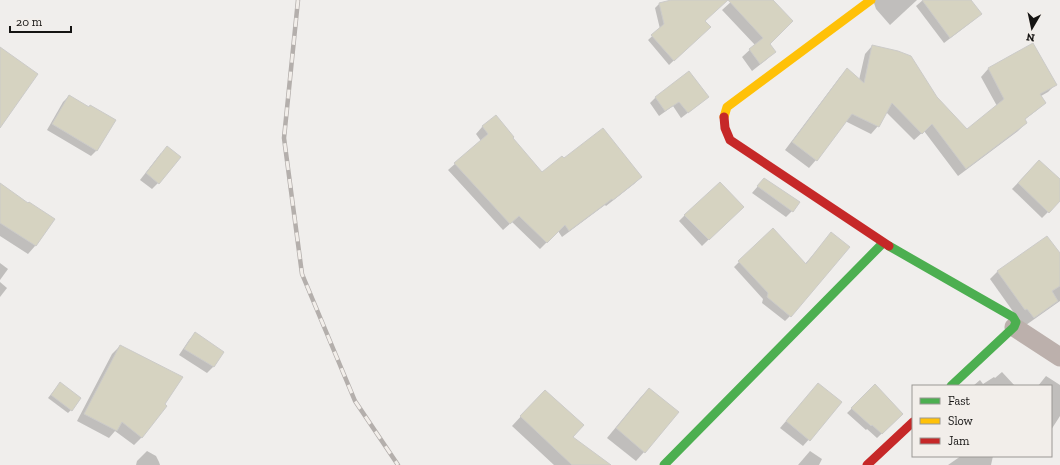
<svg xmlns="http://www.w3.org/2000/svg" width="1060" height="465" font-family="'Zilla Slab',serif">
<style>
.shadow{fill:#0003}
.building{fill:#d6d3c1;stroke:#cccbc9}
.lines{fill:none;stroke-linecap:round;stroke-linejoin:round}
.street{stroke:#bcb0ac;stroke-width:19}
.fast{stroke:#4caf50;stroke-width:9}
.slow{stroke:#ffc107;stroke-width:9}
.jam{stroke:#c62828;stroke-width:9}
.rail-casing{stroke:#b4afac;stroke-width:4.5}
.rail{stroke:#f2eeea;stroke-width:3;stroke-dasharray:9;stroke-linecap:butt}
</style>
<rect width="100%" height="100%" fill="#f0eeec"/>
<!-- shadow -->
<g class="shadow">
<polygon points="675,0 716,0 704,21 705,31 669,65 648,40 660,29 655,8 659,4"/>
<polygon points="733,0 772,0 768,44 774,52 766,60 752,71 742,57 755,45 722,10"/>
<polygon points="873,0 917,0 890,25 876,9"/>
<polygon points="923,0 969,0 980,14 974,20 944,43 916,6"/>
<polygon points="1033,44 1055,85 1048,92 1041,96 1045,103 1037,110 1024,120 1026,123 1018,131 958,176 924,131 914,140 886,112 878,126 871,134 845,121 816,160 809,168 785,150 840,77 847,70 859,80 865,54 872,46 936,98 967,130 997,106 981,77 988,69"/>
<polygon points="69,96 97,150 91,156 47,130 63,102"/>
<polygon points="656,97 702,102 681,118 673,106 659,116 650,103"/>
<polygon points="496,117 512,138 542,173 564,160 641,177 634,184 606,206 605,205 562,237 558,231 540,249 512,222 503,230 448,170 481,141 476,134 482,127"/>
<polygon points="161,153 158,183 152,189 140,180"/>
<polygon points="1039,161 1060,181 1060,200 1042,218 1012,189"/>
<polygon points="764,179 792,211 786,217 752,193"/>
<polygon points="0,185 28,204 53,219 35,246 28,254 0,236"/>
<polygon points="742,207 702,246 679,221 685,215"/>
<polygon points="831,234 790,316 785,321 762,303 763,299 734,267 739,262 805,264"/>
<polygon points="1060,255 1060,301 1026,325 1017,317 990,279 998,271"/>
<polygon points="0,263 8,269 0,280"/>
<polygon points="0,282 7,288 0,297"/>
<polygon points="195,334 223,352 213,367 207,373 179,355 189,340"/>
<polygon points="120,346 166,406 141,438 134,445 115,431 109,438 77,421 112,354"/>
<polygon points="1002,372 1015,386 973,386 980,380 983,384 994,377 995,378"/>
<polygon points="1046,376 1060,385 1060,416 1051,430 1051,386 1038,386"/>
<polygon points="818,384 841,403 803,446 780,428"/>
<polygon points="875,386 902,414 877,438 867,429 866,430 847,413"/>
<polygon points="57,387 71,410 68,413 48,398"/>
<polygon points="649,389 644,452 636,461 607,438 640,398"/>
<polygon points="536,400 571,437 609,465 554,465 512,426"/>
<polygon points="147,451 156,456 159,462 160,465 136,465 137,461"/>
<polygon points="810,451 822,459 819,465 798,465"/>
<polygon points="961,456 993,456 991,465 948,465"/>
</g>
<!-- building -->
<g class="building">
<polygon points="671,0 728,0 705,21 711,27 674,61 651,35 664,24 659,3"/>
<polygon points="728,0 773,0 793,21 770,44 776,52 760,64 749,49 763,38"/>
<polygon points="922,0 971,0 982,14 950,38"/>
<polygon points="1033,43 1057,85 1040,94 1046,103 1025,119 1027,123 966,169 932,124 922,134 892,103 879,127 852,114 817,161 792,142 847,68 864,83 872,45 898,51 911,56 937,97 967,129 1004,99 988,68"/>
<polygon points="0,47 38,74 0,128"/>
<polygon points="689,71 709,97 688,113 679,102 665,111 655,97"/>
<polygon points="69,95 89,107 90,105 116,120 97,151 52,124"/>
<polygon points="496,115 514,137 513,138 542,172 562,156 564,158 603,128 642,177 613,200 612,199 569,231 565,225 547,243 519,216 510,224 454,163 488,134 482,126"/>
<polygon points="167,146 181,157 159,184 146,173"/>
<polygon points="1039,160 1060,179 1060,201 1049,213 1018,183"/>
<polygon points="764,178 800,202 793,212 757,186"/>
<polygon points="720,182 744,207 709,240 684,215"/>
<polygon points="0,183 28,203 29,202 55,219 36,246 0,223"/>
<polygon points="773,228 806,264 831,232 850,247 791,317 767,297 768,293 738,261"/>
<polygon points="1047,236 1060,253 1060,286 1052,291 1058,301 1034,318 1027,309 1025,310 997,271"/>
<polygon points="195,332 224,352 214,367 184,349"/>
<polygon points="120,345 183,377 165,404 167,406 142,438 122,422 117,431 84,414"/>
<polygon points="60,382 81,398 72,411 51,395"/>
<polygon points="818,383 842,402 810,441 786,421"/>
<polygon points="875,384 903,414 882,434 872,425 871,426 851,408"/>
<polygon points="649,388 679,412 645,453 616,428"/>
<polygon points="545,390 584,425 573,437 611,465 572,465 520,416"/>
</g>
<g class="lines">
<!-- street -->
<polyline class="street" points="1014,327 1060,357"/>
<!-- fast -->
<g class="fast">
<polyline points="889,246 1013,317 1016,322 1014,327 951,386"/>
<polyline points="664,465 883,243"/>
</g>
<!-- slow -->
<polyline class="slow" points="724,117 727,107 871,0"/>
<!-- jam -->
<g class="jam">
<polyline points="724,117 725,128 730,140 889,246"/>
<polyline points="867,465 913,422"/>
</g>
<!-- rail casing -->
<g class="rail-casing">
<polyline id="rail" points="298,0 284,138 302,274 355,401 398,465"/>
</g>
<!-- rail -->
<use href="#rail" class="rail"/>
</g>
<!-- legend -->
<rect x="912" y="385" width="140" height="72" fill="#f2eeea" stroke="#9a9794"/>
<rect x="920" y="398" width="20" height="6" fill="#4caf50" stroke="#9a9794"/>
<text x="948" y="405" font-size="12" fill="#151413">Fast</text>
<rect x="920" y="418" width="20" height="6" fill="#ffc107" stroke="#9a9794"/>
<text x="948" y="425" font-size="12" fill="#151413">Slow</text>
<rect x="920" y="438" width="20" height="6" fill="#c62828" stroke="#9a9794"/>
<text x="948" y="445" font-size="12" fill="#151413">Jam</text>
<!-- north arrow -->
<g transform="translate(1032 28) rotate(189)" stroke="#f2eeea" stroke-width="3" paint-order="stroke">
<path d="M0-3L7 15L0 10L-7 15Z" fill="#151413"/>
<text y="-6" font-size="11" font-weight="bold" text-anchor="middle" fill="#151413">N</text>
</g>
<!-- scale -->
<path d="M10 26v6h61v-6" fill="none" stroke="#151413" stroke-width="2"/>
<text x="16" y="26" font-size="12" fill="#151413" stroke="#f2eeea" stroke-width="3" paint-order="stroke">20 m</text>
</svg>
